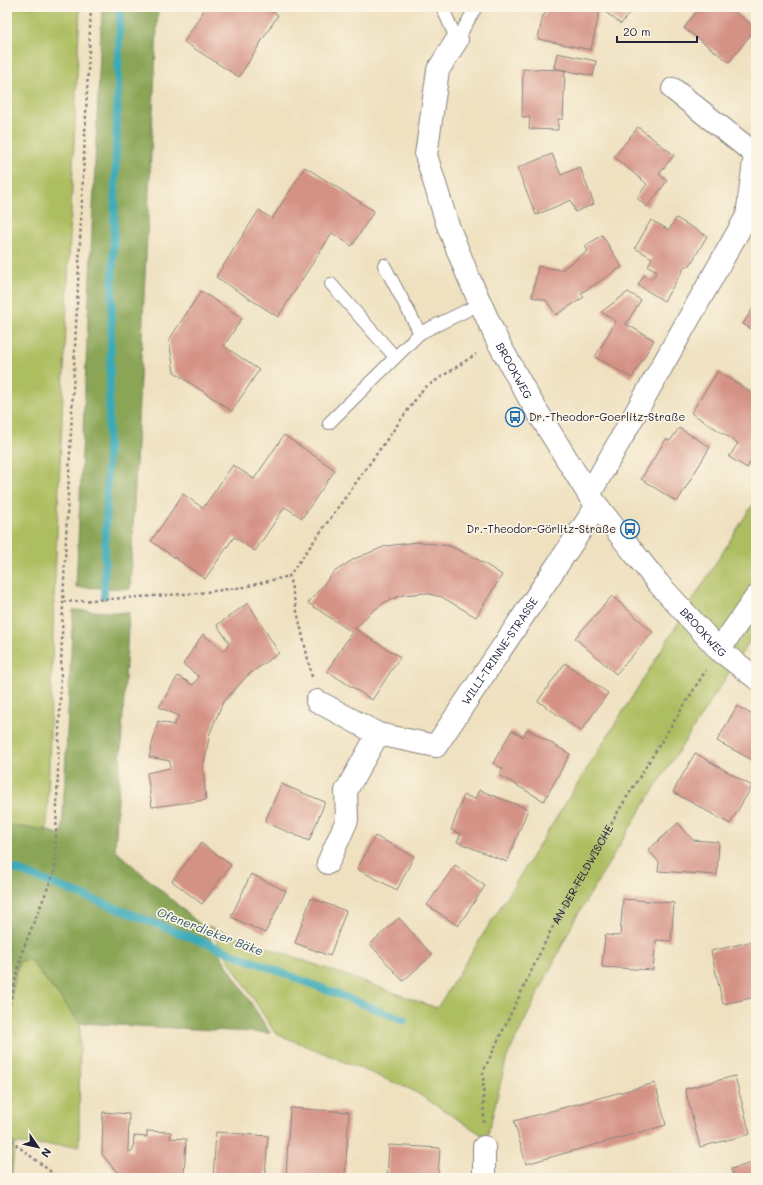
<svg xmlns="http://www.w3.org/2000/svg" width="763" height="1185" font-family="Mali,sans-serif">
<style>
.green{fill:#adbe61;stroke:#68704e}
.forest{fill:#8aa557;stroke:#566449}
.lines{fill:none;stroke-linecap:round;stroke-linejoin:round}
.stream{stroke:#3aaab8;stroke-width:8}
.building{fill:#d49285}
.service-casing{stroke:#88827e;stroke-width:14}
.minor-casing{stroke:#88827e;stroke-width:24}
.path{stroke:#88827e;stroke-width:2.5;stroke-dasharray:3 3;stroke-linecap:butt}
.service{stroke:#fff;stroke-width:12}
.minor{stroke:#fff;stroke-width:22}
.labels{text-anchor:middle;stroke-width:3.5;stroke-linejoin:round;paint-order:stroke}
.street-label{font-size:11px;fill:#22223b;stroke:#fcf5e5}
.poi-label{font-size:11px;fill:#22223b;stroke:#fcf5e5;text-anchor:start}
.water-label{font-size:12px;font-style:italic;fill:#2c586d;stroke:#fcf5e5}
</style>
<rect width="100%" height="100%" fill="#fcf5e5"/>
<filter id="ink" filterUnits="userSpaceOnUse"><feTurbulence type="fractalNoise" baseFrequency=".025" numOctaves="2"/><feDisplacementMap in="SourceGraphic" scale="8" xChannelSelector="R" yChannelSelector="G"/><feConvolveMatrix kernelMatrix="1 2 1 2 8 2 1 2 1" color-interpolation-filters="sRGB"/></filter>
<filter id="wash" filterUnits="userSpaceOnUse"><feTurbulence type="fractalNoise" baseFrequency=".012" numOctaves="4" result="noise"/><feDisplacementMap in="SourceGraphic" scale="16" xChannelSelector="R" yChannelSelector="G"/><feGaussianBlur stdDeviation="0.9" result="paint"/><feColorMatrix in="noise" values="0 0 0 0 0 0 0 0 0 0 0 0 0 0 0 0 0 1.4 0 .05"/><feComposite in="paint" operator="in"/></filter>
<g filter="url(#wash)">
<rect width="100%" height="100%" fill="#efe1c0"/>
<!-- green -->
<g class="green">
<polygon points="7,7 80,7 54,601 47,830 7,825"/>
<polygon points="756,499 756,631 642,808 574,921 507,1057 487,1138 412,1090 275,1033 207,926 437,1008"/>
<polygon points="30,960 80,1023 79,1146 15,1144 7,1136 7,1016 19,961"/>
</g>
<!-- forest -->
<g class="forest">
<polygon points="102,7 158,7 130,589 76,587"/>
<polygon points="73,610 129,613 115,850 203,927 270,1033 80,1023 30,960 19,961 7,1016 7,825 47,830 62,835"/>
<polygon points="7,1136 15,1144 11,1178 7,1178"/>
</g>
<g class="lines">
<!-- stream -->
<g class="stream">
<polyline points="104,596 120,7"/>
<polyline points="7,866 404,1020"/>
</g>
</g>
<g id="blocks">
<!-- building -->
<g class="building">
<polygon points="206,7 265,7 278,15 239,77 184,42"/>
<polygon points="547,7 600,8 591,50 538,39 543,15 545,15"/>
<polygon points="599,7 634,7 621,24"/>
<polygon points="700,7 729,7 752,25 756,20 756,36 752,33 729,62 684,28"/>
<polygon points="557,53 596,61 593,76 554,68"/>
<polygon points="523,69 565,70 563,119 558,119 558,130 529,129 530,117 522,117"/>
<polygon points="638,127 674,155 659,174 667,181 647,207 637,198 647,184 614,157"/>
<polygon points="552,154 561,175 580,167 594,204 575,212 571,200 536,215 517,168"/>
<polygon points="305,167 374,211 352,246 332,233 278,317 216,277 259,210 272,219"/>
<polygon points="676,218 707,236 689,267 686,265 664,301 638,285 644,275 652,279 657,271 648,266 652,258 635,248 651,220 669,230"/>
<polygon points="602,235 622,267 581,293 584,297 556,315 546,300 532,297 538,266 561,270 588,251 585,246"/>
<polygon points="201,291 242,318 224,346 259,370 232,411 174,372 169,340"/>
<polygon points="628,292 641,300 626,324 654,340 632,378 595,357 616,321 601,312"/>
<polygon points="756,303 756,332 743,324"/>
<polygon points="718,371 756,395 756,416 751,421 756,424 756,452 747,468 729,457 738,443 691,413"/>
<polygon points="679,428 710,447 677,502 641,479 666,439 670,441"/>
<polygon points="284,435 335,470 302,518 285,507 255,551 234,537 205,579 151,541 183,494 203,508 233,465 254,479"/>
<polygon points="417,542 450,546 477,559 502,575 476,617 442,597 425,593 403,595 385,602 369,614 355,629 400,657 372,700 327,671 352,632 308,603 334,572 354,559 386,546"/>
<polygon points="612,596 653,632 616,674 575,638"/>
<polygon points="248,603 279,653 248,675 223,702 210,733 203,768 206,800 152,807 147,773 170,768 170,761 149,757 158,721 174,725 179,716 159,707 178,676 193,685 199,677 183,664 203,634 224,651 229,643 217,625"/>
<polygon points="565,663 608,693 581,731 538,701"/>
<polygon points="737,706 756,717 756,762 717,741"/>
<polygon points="527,729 570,754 544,801 499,775 503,769 493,763 512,730 523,737"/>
<polygon points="695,753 752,786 730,824 673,792"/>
<polygon points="281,784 325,802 309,841 265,822"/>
<polygon points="479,790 528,809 507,862 457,842 461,834 451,830 464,795 475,799"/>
<polygon points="678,823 693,840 719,842 717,875 658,871 659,862 648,850"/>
<polygon points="375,836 414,856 397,890 357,869"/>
<polygon points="201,843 231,865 202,904 172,881"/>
<polygon points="455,865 485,886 458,926 427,905"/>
<polygon points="251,874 286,891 265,933 231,917"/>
<polygon points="311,898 346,911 330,956 295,943"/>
<polygon points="623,899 674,903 671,941 656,940 653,970 602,967 605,935 620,936"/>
<polygon points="399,918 432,955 403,981 370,944"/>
<polygon points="754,941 756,951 756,997 723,1004 711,951"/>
<polygon points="735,1076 750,1134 700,1147 685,1089"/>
<polygon points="655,1083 666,1125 526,1164 514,1121"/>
<polygon points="290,1108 349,1112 345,1178 286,1176"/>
<polygon points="103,1112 129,1114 128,1151 133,1151 134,1136 147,1137 147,1131 171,1132 170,1138 186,1139 184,1178 132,1178 124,1176 113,1168 102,1154"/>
<polygon points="216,1132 268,1136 265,1178 213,1178"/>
<polygon points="389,1145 440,1148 438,1178 387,1178"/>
<polygon points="756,1162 756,1178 734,1178 731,1169"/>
</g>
</g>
</g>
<g filter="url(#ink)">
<use href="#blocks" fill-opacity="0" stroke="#88827e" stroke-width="1"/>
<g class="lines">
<!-- service casing -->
<g class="service-casing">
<g id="service">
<polyline points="442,7 457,40"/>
<polyline points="457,40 476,7"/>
<polyline points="384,265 420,333 480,304"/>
<polyline points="331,284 395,357"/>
<polyline points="329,423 420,333"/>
</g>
</g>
<!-- minor casing -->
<g class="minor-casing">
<g id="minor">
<path id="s2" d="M457,40L438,70L426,155L447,223L468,276L497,340L529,398L589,495L627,544L658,583L719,650L756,678"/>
<polyline points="589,495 747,216 755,154 673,89"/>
<polyline points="719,650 756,597"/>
<path id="s3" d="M317,701L378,734L436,746L597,506"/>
<polyline points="328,863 347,820 346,791 378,734"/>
<polyline points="484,1147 484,1178"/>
</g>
</g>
<!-- path -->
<g class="path">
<polyline points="63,602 199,593 244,587 289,576"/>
<polyline points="312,677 289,576 423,389 476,354"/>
<polyline points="7,1016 22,952 55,870 63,602 91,7"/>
<path id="s1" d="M484,1123L483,1072L550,932L619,810L706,670"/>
<polyline points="7,1136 15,1144 59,1178"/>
</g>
<!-- service -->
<use href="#service" class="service"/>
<!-- minor -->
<use href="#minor" class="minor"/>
</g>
</g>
<!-- icons -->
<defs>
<g id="bus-ring" transform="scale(1)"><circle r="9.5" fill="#fcf5e5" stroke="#1f6fb2" stroke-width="1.5"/><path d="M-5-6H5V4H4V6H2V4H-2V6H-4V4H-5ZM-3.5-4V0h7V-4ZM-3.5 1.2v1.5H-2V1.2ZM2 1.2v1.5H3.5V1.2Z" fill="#1f6fb2"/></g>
</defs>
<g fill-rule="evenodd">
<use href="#bus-ring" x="515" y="417"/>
<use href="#bus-ring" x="630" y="529"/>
</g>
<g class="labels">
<!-- street labels -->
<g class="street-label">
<text dy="4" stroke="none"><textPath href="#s2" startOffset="355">BROOKWEG</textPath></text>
<text dy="4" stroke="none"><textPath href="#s2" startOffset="679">BROOKWEG</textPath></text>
<text dy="4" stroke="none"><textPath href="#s3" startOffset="243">WILLI-TRINNE-STRASSE</textPath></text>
<text dy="4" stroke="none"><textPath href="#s1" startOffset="272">AN DER FELDWISCHE</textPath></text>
</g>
<!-- poi labels -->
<g class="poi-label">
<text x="529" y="421">Dr.-Theodor-Goerlitz-Straße</text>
<text x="616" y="533" text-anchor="end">Dr.-Theodor-Görlitz-Straße</text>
</g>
<!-- water labels -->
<g class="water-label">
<text transform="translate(210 932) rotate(21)" y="4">Ofenerdieker Bäke</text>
</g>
</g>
<!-- margin -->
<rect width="763" height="1185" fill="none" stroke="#fcf5e5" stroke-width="24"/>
<!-- north arrow -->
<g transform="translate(38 1147) rotate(124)" stroke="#fcf5e5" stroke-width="3" paint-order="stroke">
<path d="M0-3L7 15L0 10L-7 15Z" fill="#22223b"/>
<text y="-6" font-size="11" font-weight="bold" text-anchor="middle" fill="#22223b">N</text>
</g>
<!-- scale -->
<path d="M617 36v6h80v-6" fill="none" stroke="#22223b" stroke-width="2"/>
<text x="623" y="36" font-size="12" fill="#22223b" stroke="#fcf5e5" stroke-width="3" paint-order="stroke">20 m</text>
</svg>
